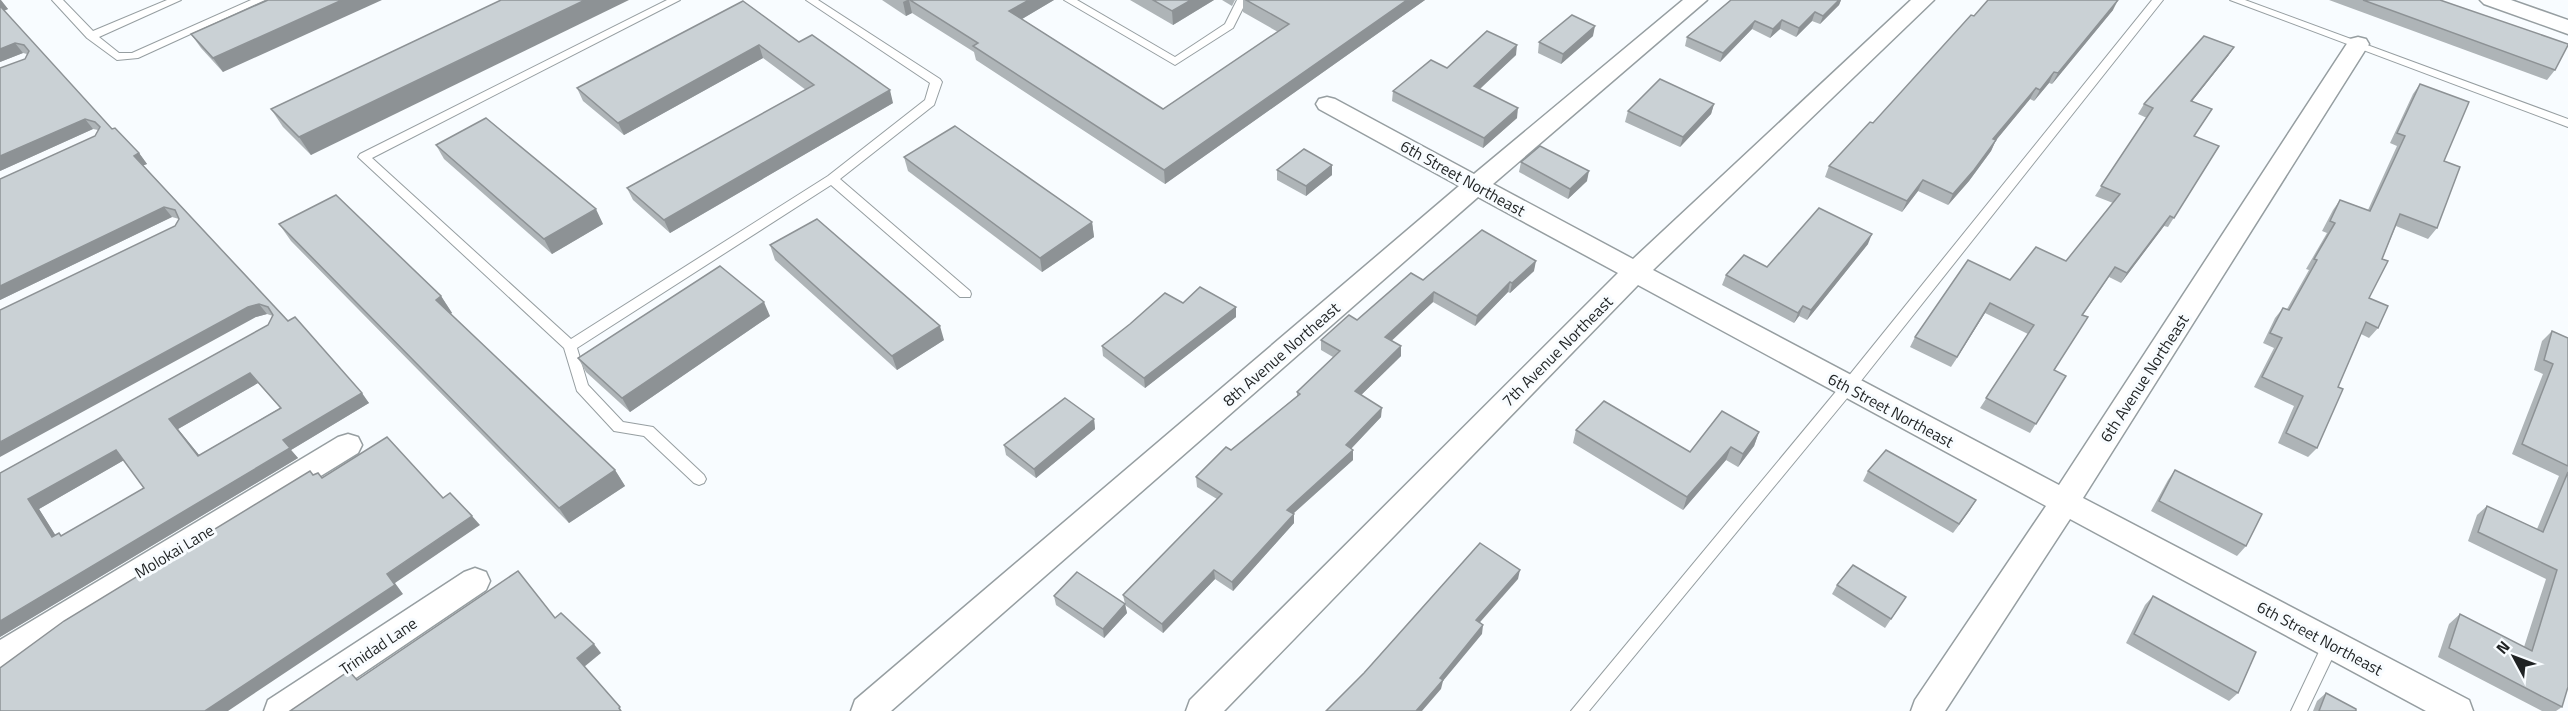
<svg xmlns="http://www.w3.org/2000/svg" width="2568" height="711" font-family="'Titillium Web',sans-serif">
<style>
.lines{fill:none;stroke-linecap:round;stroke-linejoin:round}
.service-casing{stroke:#969ea1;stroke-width:2}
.minor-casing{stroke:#969ea1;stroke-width:3}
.service{fill:#fff;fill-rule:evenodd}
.minor{fill:#fff;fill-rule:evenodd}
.wall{fill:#aeb4b7;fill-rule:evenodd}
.shaded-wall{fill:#8d9295}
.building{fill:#cad1d5;stroke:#8d9295;stroke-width:1.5;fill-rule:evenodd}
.labels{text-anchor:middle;stroke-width:6;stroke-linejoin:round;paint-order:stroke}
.street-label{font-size:16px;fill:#1f2223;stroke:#f8fcff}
</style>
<rect width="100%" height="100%" fill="#f8fcff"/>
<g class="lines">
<!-- service casing -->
<g class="service-casing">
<g id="service">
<polygon points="52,0 63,0 93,31 167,0 181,0 99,37 119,53 132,53 251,0 265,0 138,58 117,60 87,38"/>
<polygon points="667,0 680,0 372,158 571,339 828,176 925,100 930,83 806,0 818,0 940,79 942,82 934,105 840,179 970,291 971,294 970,297 960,297 831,185 577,348 588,385 623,422 653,427 704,475 706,479 704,483 699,485 694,483 644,436 614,431 577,391 564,348 358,157 360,154"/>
<polygon points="1064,0 1077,0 1175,57 1225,24 1237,0 1247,0 1233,28 1175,65"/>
<polygon points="2152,0 2163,0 1853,391 1589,711 1571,711 1843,383"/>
<polygon points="2230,0 2245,0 2568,119 2568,127"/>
<polygon points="2331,637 2337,639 2339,644 2307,711 2291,711 2325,639"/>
</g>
</g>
<!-- minor casing -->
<g class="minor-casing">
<g id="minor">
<polygon points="1683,0 1707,0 1493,184 1633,259 1911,0 1934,0 1653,270 2059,485 2350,39 2358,37 2366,39 2369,44 2083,498 2469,700 2473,711 2426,711 2070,519 1945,711 1911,711 1915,700 2046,506 1638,285 1224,711 1186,711 1190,700 1618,273 1478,197 891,711 851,711 855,700 1459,186 1319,109 1316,104 1319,99 1327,97 1335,99 1474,174"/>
<polygon points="2480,0 2511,0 2568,20 2568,34 2484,4"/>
<polygon points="348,434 358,437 362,445 358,453 11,667 0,671 0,640 338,437"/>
<polygon points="475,568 486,572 490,581 486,590 307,711 264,711 268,700 464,572"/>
</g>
</g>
<!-- service -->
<use href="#service" class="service"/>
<!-- minor -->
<use href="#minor" class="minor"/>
</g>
<!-- wall -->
<g class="wall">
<path d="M0,0L8,9L4,11L112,129L139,153L147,164L143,165L288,321L369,403L291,450L298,458L0,637V473L268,325L273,316L267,314L256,317L175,226L179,219L172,217L0,300V179L95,136L98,130L93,129L0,171V68L25,59L27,54L23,53L0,62ZM258,383L280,408L199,455L178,429ZM124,460L144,488L62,536L55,535L39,509Z"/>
<polygon points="268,0 223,72 201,48 191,34"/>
<polygon points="501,0 311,155 283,127 271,109"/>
<polygon points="882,0 1054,0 1022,19 1163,109 1278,32 1243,12 1243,0 1425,0 1165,184 976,60 974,52 912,13 906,16"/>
<polygon points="1130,0 1214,0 1173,25"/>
<polygon points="1222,0 1235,0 1232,6"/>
<polygon points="1731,0 1841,0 1839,5 1820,24 1812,21 1796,37 1780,29 1770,38 1752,29 1720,62 1685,46 1687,37"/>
<polygon points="2329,0 2440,0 2555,70 2547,80"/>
<polygon points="743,1 799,42 893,103 670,233 633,200 627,188 806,90 763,58 624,135 583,101 577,88"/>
<polygon points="2113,10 2052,84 2049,83 2034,101 2030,99 1996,140 1991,151 1969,181 1948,205 1918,191 1902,212 1825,177 1829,166 1873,123 1974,16"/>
<polygon points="1593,36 1561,64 1538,53 1539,42"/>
<polygon points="2234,47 2228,56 2192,101 2212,109 2194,136 2219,146 2168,227 2164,226 2121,283 2109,277 2083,315 2054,370 2066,376 2030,433 1980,408 2028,334 1985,313 1951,367 1910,347 1915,337 2010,280 2066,261 2113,203 2095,196 2147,118 2138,114 2144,104"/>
<polygon points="1516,55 1480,89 1517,118 1483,148 1392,101 1393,91 1447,68"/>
<polygon points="2420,84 2444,161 2437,228 2428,239 2396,226 2382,259 2369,298 2378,328 2369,338 2361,334 2338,387 2317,448 2308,457 2278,443 2294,406 2254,387 2274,348 2263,343 2275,318 2283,308 2287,309 2309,270 2306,269 2327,233 2322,231 2333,210 2340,200 2368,210 2397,146 2390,143 2413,94"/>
<polygon points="1714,104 1711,114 1680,147 1625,122 1628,111"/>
<polygon points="436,145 603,224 552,254 444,159"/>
<polygon points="904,157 1092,222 1094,237 1042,272 908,171"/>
<polygon points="1521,162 1587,181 1568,199 1519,172"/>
<polygon points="1332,165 1332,175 1306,196 1277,180 1277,170"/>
<polygon points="279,224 441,296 452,313 450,314 615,470 625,486 569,523 291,241"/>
<polygon points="1868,244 1807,320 1799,316 1794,323 1722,285 1726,275 1767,267"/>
<polygon points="770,245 944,340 897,370 775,260"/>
<polygon points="1534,271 1510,293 1508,292 1475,326 1433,302 1391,340 1401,356 1361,395 1381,417 1351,449 1353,460 1293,514 1294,523 1233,591 1215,579 1163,633 1125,605 1127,613 1104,638 1056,605 1054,596 1125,604 1123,595 1217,499 1197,487 1196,477 1231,450 1297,396 1297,392 1333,357 1321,350 1321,340 1357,320 1423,280"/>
<polygon points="1183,303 1236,307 1236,317 1145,388 1103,356 1102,346"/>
<polygon points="770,316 630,412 586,372 578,358"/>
<polygon points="2552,331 2568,338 2568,687 2562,707 2556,711 2542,711 2438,657 2449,624 2460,614 2524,647 2546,579 2468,541 2477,515 2487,506 2537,529 2559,476 2512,454 2543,374 2534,370 2542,341"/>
<polygon points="1094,419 1095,429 1036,478 1006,455 1004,445"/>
<polygon points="1576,430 1690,452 1759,432 1754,446 1738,467 1726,460 1683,510 1573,443"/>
<polygon points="2175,470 2246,546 2237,556 2151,511 2168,480"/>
<polygon points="1868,471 1976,500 1953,533 1863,481"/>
<polygon points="1837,585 1906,597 1885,628 1832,594"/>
<polygon points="2153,596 2238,693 2229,701 2126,643 2145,605"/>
<polygon points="2326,693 2356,711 2313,711 2317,701"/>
</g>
<!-- shaded-wall -->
<g class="shaded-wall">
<polygon points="0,0 1,0 8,9 3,11 0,7"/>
<polygon points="342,0 382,0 223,72 213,58"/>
<polygon points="585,0 629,0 311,155 299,137"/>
<polygon points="907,0 909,0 912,13 906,16 903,2"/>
<polygon points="1029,0 1054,0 1012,25 1009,11"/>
<polygon points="1191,0 1214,0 1173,25 1172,11"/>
<polygon points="1407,0 1425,0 1165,184 1164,170"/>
<polygon points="1839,0 1841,0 1839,5 1820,24 1823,16"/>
<polygon points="2118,0 2113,10 2052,84 2058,73"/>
<polygon points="1815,12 1812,21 1796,37 1799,28"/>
<polygon points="1782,20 1780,29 1770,38 1773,29"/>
<polygon points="1755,21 1752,29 1720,62 1723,53"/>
<polygon points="1595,26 1593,36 1561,64 1563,54"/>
<polygon points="15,43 23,53 0,62 0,49"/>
<polygon points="759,45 763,58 624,135 618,123"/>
<polygon points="1517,45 1516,55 1472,96 1474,86"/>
<polygon points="2234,47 2228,56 2185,110 2191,101"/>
<polygon points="2054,72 2049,83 2034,101 2040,90"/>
<polygon points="2036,88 2030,99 1988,150 1993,139"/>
<polygon points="890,90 893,103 670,233 664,220"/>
<polygon points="1714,104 1711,114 1680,147 1683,137"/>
<polygon points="1518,108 1517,118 1483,148 1484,138"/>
<polygon points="85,119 93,129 0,171 0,156"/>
<polygon points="1996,140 1991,151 1969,181 1948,205 1953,194"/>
<polygon points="139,153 147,164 142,166 134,156"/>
<polygon points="1332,165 1332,175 1306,196 1306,186"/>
<polygon points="1589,171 1587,181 1568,199 1570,189"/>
<polygon points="1923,180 1918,191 1902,212 1907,201"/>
<polygon points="164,207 172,217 0,300 0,286"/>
<polygon points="596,209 603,224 552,254 544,239"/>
<polygon points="2170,216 2164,226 2121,283 2127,273"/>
<polygon points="1092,222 1094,237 1042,272 1040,258"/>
<polygon points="1872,234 1868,244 1807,320 1811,310"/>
<polygon points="1536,261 1534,271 1510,293 1512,283"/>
<polygon points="1510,282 1508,292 1475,326 1477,316"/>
<polygon points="1434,292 1433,302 1385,347 1385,337"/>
<polygon points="441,296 452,313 446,316 436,300"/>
<polygon points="764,302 770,316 630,412 622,398"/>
<polygon points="1990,303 1985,313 1951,367 1957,357"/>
<polygon points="259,304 267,314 256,317 0,457 0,442 248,307"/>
<polygon points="1803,306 1799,316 1794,323 1798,313"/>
<polygon points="1236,307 1236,317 1145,388 1144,378"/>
<polygon points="940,326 944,340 897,370 892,356"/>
<polygon points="1401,346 1401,356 1355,401 1355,391"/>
<polygon points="250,373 258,383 178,429 208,466 198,456 169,419"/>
<polygon points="362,393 369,403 291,450 298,458 0,637 0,621 283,440"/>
<polygon points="1382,408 1381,417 1345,455 1346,445"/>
<polygon points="1094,419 1095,429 1036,478 1034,469"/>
<polygon points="1759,432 1754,446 1738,467 1743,454"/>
<polygon points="1731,447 1726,460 1683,510 1687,497"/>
<polygon points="116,450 126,459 39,509 63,547 52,537 28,499"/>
<polygon points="1353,450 1353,460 1287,519 1287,510"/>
<polygon points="615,470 625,486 569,523 559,508"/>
<polygon points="1976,500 1970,510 1953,533 1959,524"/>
<polygon points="1294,514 1294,523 1233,591 1232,582"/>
<polygon points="472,516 480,525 395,583 403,594 228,711 205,711 387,574"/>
<polygon points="1214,570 1215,579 1163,633 1162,624"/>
<polygon points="1520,570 1518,579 1474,629 1476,620"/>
<polygon points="1125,604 1127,613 1104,638 1103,629"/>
<polygon points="1483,625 1482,634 1443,681 1441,689 1422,711 1416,711 1440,678"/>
<polygon points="594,644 601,653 584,667 577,658"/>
</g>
<!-- building -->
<g class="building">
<polygon points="268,0 342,0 213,58 191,34"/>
<polygon points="501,0 585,0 299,137 271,109"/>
<polygon points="910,0 1029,0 1009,11 1163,109 1289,24 1246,0 1407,0 1164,170 973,46 978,43"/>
<polygon points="1153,0 1191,0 1172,11"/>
<polygon points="1731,0 1839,0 1823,16 1815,12 1799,28 1782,20 1773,29 1755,21 1723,53 1687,37"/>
<polygon points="1988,0 2118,0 2058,73 2054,72 2040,90 2036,88 1993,139 1996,140 1974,170 1953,194 1923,180 1907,201 1829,166 1870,122 1873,123 1971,15 1974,16"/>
<polygon points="2363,0 2440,0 2568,44 2568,45 2555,70"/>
<polygon points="743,1 799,42 812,35 890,90 664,220 627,188 814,85 759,45 618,123 577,88"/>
<path d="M0,6L112,129L115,128L139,153L134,156L288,321L295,317L362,393L283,440L290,448L0,621V473L268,325L273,315L268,307L259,304L248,307L0,442V310L175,226L179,219L175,210L164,207L0,286V179L95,136L100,127L95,122L85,119L0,156V68L25,59L29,51L24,45L15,43L0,49ZM250,373L281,408L198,456L169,419ZM116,450L144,488L61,536L59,533L52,537L28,499Z"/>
<polygon points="1572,15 1595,26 1563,54 1539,42"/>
<polygon points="1487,31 1517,45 1474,86 1518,108 1484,138 1393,91 1431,60 1447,68"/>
<polygon points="2204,36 2234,47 2191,101 2212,109 2194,136 2219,146 2174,218 2170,216 2127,273 2115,267 2082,315 2088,317 2054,370 2066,376 2036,424 1986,398 2034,325 1990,303 1957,357 1915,337 1968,260 2010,280 2036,247 2066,261 2120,194 2101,186 2153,108 2144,104"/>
<polygon points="1660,79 1714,104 1683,137 1628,111"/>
<polygon points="2420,84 2469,102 2444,161 2460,167 2437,228 2400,214 2382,259 2388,261 2369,298 2388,306 2378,328 2366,322 2338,387 2343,389 2317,448 2286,433 2303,396 2262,377 2282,338 2270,333 2283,308 2289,310 2317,260 2314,259 2335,223 2330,221 2340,200 2370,211 2405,136 2397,133"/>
<polygon points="486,118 596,209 544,239 436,145"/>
<polygon points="955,126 1092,222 1040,258 904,157"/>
<polygon points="1540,146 1589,171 1570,189 1521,162"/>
<polygon points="1304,149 1332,165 1306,186 1277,170"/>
<polygon points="336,195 441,296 436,300 615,470 559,508 279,224"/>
<polygon points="1819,208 1872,234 1811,310 1803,306 1798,313 1726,275 1744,255 1767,267"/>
<polygon points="817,219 940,326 892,356 770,245"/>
<polygon points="1482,230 1536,261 1512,283 1510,282 1477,316 1434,292 1385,337 1401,346 1355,391 1382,408 1346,445 1353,450 1287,510 1294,514 1232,582 1214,570 1162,624 1123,595 1222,494 1196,477 1226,447 1231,450 1300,394 1297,392 1340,351 1321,340 1349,315 1357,320 1411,273 1423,280"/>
<polygon points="720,266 764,302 622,398 578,358"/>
<polygon points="1200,287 1236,307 1144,378 1102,346 1130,324 1165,293 1183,303"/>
<polygon points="2552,331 2568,338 2568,466 2522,444 2553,364 2544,360"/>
<polygon points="1065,398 1094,419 1034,469 1004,445"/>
<polygon points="1604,401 1690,452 1722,411 1759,432 1743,454 1731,447 1687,497 1576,430"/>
<polygon points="387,437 443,498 450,493 472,516 387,574 395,585 205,711 0,711 0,668 64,621 310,471 313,475 318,473 322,478"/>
<polygon points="1886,450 1976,500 1959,524 1868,471"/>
<polygon points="2175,470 2262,514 2246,546 2159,501"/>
<polygon points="2568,472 2568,687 2562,707 2449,648 2460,614 2532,651 2557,570 2478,532 2487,506 2543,532"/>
<polygon points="1480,543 1520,570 1476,620 1483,625 1440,678 1443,680 1416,711 1326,711 1364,673"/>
<polygon points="1853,565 1906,597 1891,619 1837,585"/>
<polygon points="518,571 555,618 561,613 594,644 577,658 620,707 619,708 621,711 290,711 349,671 357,680"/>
<polygon points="1077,572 1125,604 1103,629 1054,596"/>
<polygon points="2153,596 2256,652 2238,693 2134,634"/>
<polygon points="2326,693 2356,709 2356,711 2319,711"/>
</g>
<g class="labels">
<!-- street labels -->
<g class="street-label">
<text transform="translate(1463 178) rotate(29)" y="6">6th Street Northeast</text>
<text transform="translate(1557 351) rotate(-45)" y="6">7th Avenue Northeast</text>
<text transform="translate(1281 354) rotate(-41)" y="6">8th Avenue Northeast</text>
<text transform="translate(2144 378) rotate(-57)" y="6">6th Avenue Northeast</text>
<text transform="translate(1891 410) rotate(28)" y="6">6th Street Northeast</text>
<text transform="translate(174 551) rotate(-31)" y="6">Molokai Lane</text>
<text transform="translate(2320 638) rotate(28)" y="6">6th Street Northeast</text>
<text transform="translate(378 646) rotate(-34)" y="6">Trinidad Lane</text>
</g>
</g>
<!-- north arrow -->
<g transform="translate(2514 657) rotate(311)" stroke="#f8fcff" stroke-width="4.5" paint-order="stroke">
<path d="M0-4.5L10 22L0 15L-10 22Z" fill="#1f2223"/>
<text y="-9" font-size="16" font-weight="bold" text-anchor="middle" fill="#1f2223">N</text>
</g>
</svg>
